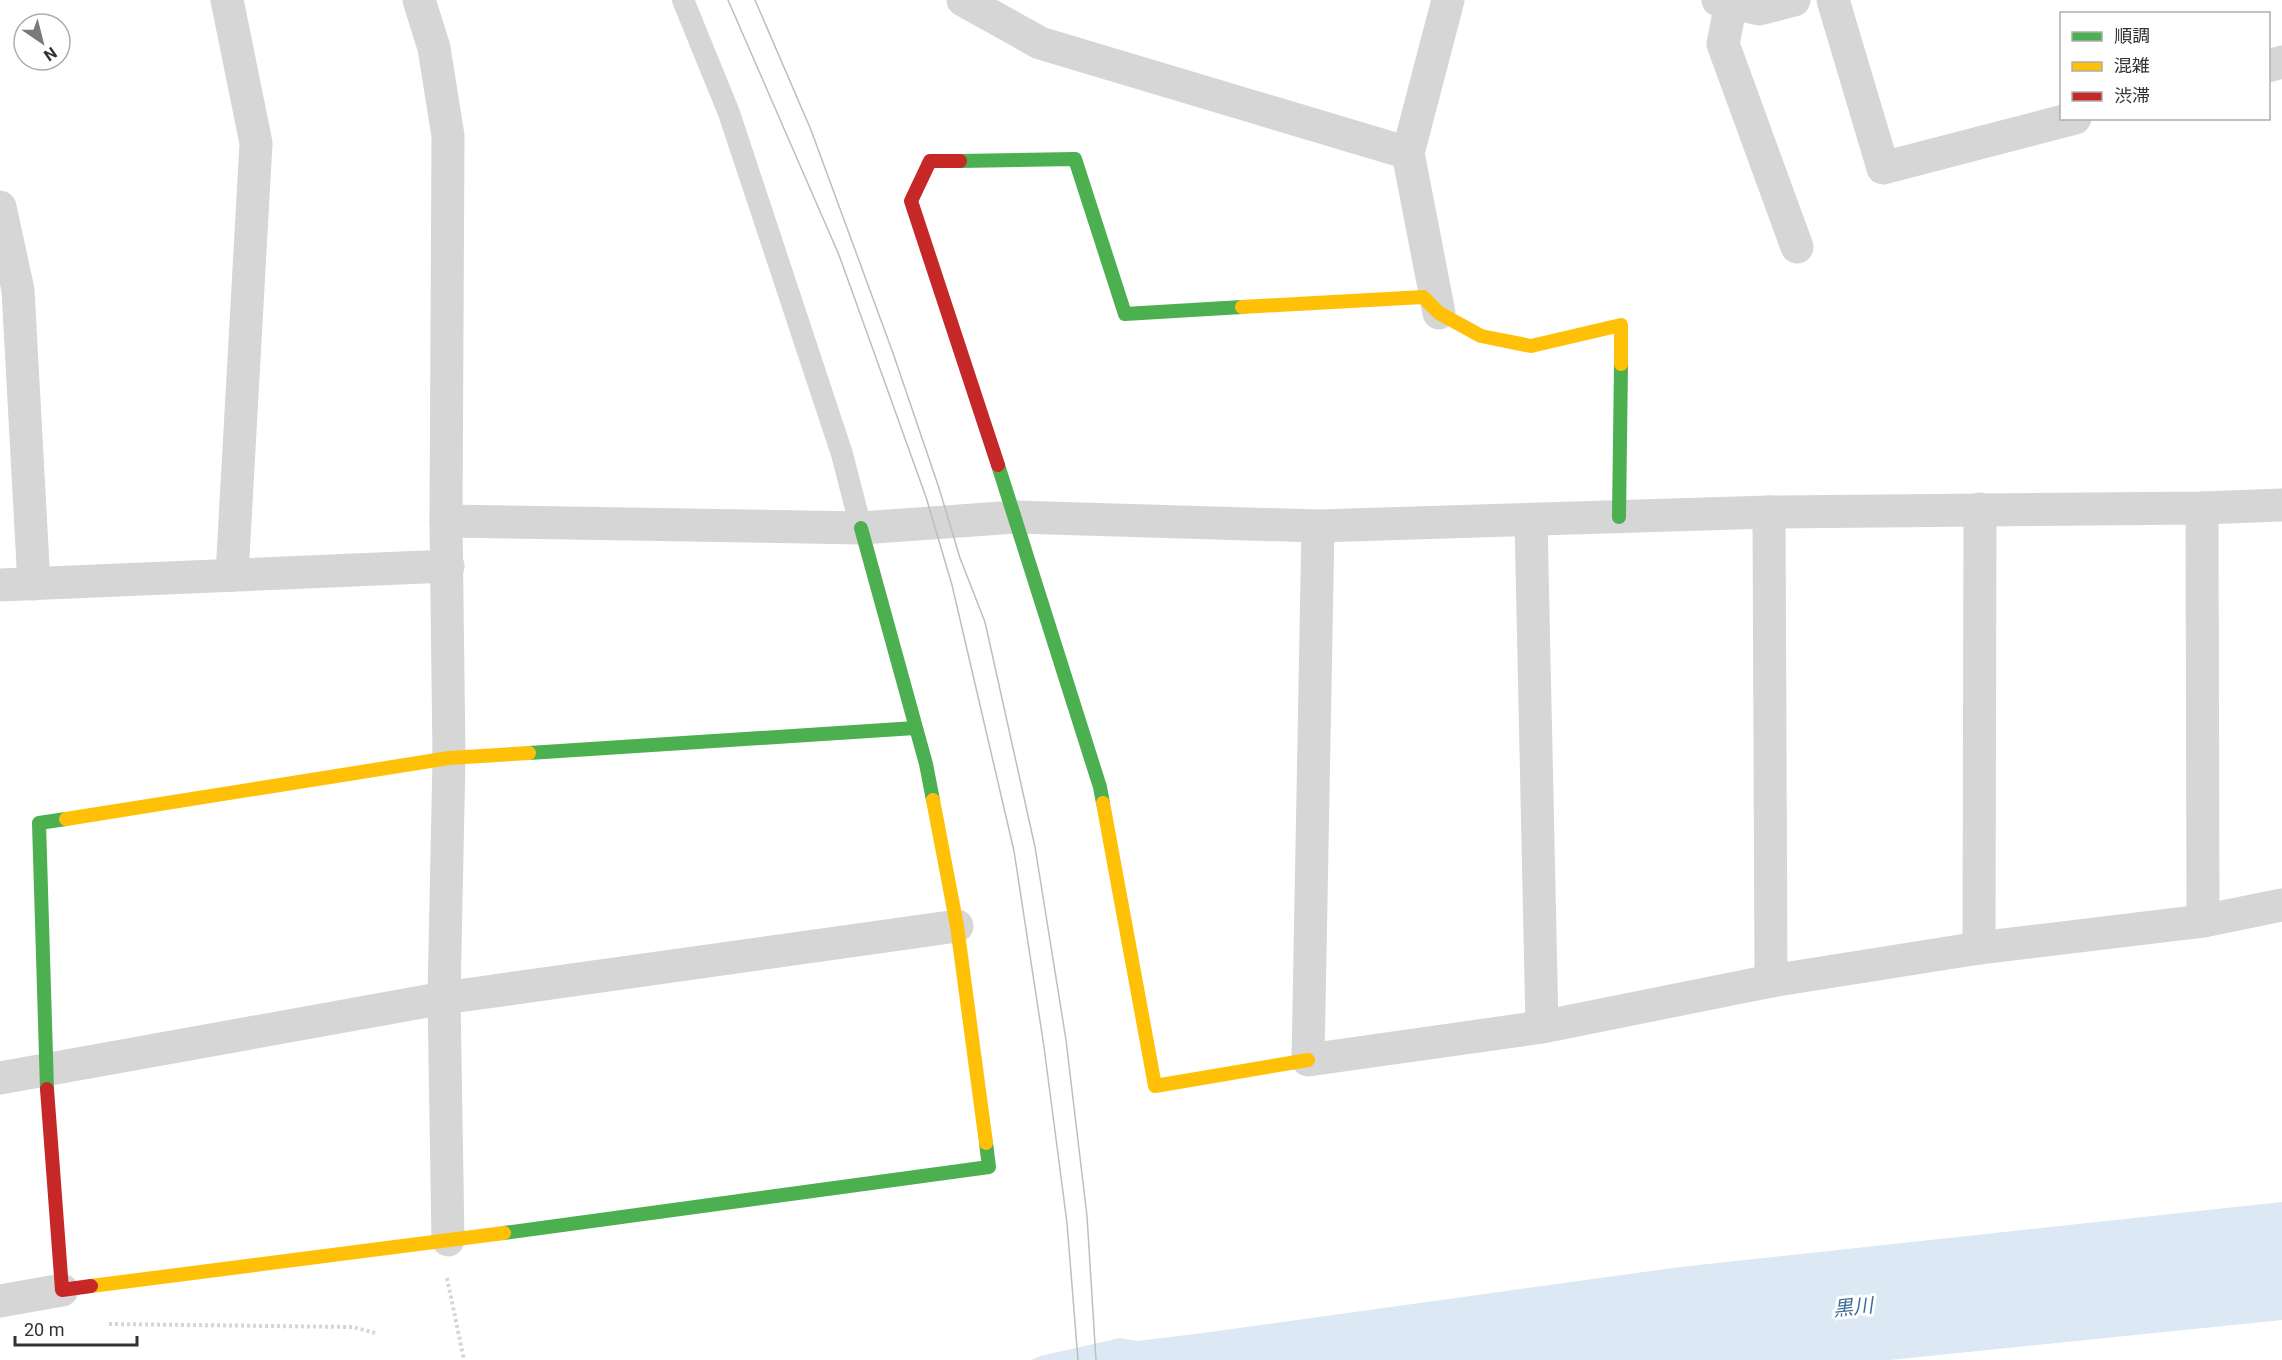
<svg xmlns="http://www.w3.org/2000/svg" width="2282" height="1360" font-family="Roboto,'Noto Sans JP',sans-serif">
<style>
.water{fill:#dce8f3}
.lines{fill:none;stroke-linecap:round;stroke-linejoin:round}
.path{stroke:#d6d6d6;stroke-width:4;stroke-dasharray:3 3;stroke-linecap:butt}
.lane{stroke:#d6d6d6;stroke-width:22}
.street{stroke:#d6d6d6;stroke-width:33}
.fast{stroke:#4caf50;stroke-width:14}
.slow{stroke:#ffc107;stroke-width:14}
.jam{stroke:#c62828;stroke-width:14}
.tram{stroke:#bebebe;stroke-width:1.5}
.labels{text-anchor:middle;stroke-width:6;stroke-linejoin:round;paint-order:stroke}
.water-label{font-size:20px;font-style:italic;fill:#3d6d96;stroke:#fff}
</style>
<rect width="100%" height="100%" fill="#fff"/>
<!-- water -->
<polygon class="water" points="2282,1202 2282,1320 1890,1360 1031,1360 1040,1356 1120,1338 1137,1341 1203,1333 1680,1267"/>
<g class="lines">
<!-- path -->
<g class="path">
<polyline points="447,1278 464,1360"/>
<polyline points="109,1324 353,1327 375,1333"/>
</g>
<!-- lane -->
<polyline class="lane" points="683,0 729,113 842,454 861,528"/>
<!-- street -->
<g class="street">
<polyline points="227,0 256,143 232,575"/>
<polyline points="419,0 434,48 448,136 446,521 449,758 444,998 448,1240"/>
<polyline points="963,0 1040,43 1408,153 1448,0"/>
<polyline points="1718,0 1759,9 1794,0"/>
<polyline points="1833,0 1883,168 2075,118"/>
<polyline points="1731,3 1723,44 1797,247"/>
<polyline points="2268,66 2282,62"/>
<polyline points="1408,153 1439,313"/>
<polyline points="0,207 18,290 34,584"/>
<polyline points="2202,508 2203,921"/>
<polyline points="1769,512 1771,981"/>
<polyline points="1531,520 1542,1027"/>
<polyline points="446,521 861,528 1015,517 1318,526 1769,512 2202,508 2282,505"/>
<polyline points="1318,526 1308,1060 1542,1027 1771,981 1979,948 2203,921 2282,905"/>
<polyline points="0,585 448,566"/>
<polyline points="1979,948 1980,509"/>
<polyline points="0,1078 444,998 957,926"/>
<polyline points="0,1301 62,1290"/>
</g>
<!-- fast -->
<g class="fast">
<polyline points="960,161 1075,159 1125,314 1242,307"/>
<polyline points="998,465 1100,787 1103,803"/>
<polyline points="1619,517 1621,364"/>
<polyline points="861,528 926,764 933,800"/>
<polyline points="529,753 915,728"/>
<polyline points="47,1089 39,823 66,819"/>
<polyline points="504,1233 989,1167 986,1143"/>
</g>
<!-- slow -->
<g class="slow">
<polyline points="1242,307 1423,297 1439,313 1481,336 1531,346 1621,325 1621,364"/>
<polyline points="933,800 957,926 986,1143"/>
<polyline points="1103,803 1155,1086 1308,1060"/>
<polyline points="66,819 449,758 529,753"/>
<polyline points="91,1286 504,1233"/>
</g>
<!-- jam -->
<g class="jam">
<polyline points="960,161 930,161 911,201 998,465"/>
<polyline points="47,1089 62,1290 91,1286"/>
</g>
<!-- tram -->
<g class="tram">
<polyline points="728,0 839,255 926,497 952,585 1014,851 1044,1047 1067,1223 1078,1360"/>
<polyline points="755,0 811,130 893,353 939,488 960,558 985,622 1035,847 1066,1040 1087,1216 1096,1360"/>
</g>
</g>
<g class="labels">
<!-- water labels -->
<g class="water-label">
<text transform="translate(1853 1307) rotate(-6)" y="7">黒川</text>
</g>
</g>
<!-- legend -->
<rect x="2060" y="12" width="210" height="108" fill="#ffffff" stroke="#adadad" stroke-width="1.5"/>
<rect x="2072" y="32" width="30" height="9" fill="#4caf50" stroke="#adadad" stroke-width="1.5"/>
<text x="2114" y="42" font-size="18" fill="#323232">順調</text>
<rect x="2072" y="62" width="30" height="9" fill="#ffc107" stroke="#adadad" stroke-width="1.5"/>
<text x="2114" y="72" font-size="18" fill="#323232">混雑</text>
<rect x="2072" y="92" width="30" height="9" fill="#c62828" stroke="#adadad" stroke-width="1.5"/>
<text x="2114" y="102" font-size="18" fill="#323232">渋滞</text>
<!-- north arrow -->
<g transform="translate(42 42) rotate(145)"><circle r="28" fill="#ffffff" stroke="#adadad" stroke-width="1.5"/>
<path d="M0-4.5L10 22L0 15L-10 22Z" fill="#7a7a7a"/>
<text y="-9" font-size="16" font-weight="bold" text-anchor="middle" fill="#323232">N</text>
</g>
<!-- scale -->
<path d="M15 1336v9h122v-9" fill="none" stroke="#323232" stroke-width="3"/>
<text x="24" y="1336" font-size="18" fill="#323232" stroke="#ffffff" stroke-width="4.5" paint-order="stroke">20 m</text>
</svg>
